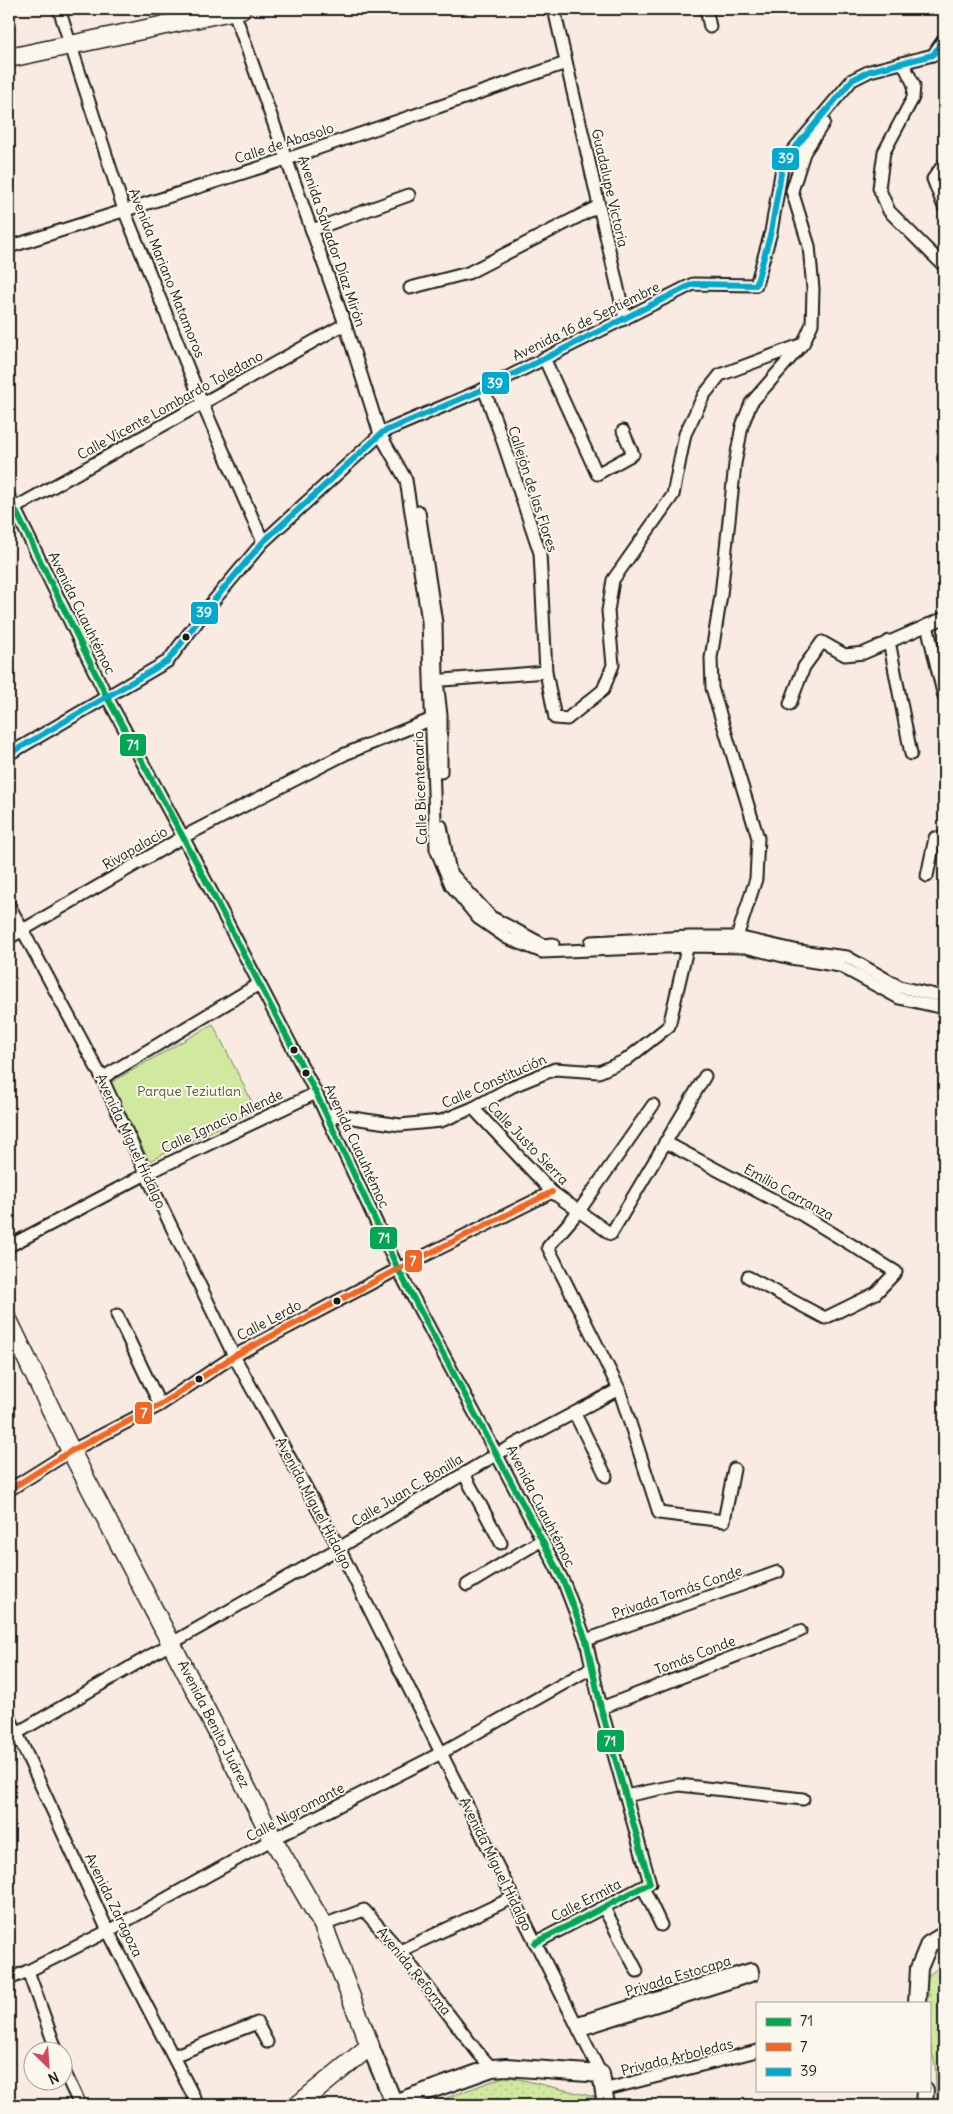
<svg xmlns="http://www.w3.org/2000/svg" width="953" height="2114" font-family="Delius,sans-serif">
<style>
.green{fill:#d0e99f;stroke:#76825e}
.forest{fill:url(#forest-firs);stroke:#76825e}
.garden{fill:url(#garden-dots);stroke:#76825e}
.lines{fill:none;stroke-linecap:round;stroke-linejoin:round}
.street-casing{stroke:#1c1c1c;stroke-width:15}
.secondary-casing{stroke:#1c1c1c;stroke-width:20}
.primary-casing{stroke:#1c1c1c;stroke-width:21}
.street{stroke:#fbf7ec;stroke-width:11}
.secondary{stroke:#fbf7ec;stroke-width:16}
.primary{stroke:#fbf7ec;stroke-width:18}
.bus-1-casing{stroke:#fbf7ec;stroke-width:10}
.bus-2-casing{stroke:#fbf7ec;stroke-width:10}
.bus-3-casing{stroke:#fbf7ec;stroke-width:10}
.bus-1{stroke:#00a651;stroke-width:6}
.bus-2{stroke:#f26522;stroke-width:6}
.bus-3{stroke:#00a9ce;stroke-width:6}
.bus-dot{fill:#1c1c1c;stroke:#fbf7ec;stroke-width:2}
.labels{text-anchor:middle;stroke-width:4;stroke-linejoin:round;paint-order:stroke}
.street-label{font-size:14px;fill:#1c1c1c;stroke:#fbf7ec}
.park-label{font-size:14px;fill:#525a43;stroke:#fbf7ec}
.line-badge{stroke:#fbf7ec;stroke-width:2}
.badge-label{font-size:14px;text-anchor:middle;font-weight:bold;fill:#fff}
</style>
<defs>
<pattern id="forest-firs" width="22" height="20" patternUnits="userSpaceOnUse" patternTransform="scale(1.25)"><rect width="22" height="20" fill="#d0e99f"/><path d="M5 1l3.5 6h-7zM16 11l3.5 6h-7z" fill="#b2c788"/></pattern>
<pattern id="garden-dots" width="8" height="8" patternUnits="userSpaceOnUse" patternTransform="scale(1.25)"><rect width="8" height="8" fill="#d0e99f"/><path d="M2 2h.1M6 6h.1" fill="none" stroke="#b2c788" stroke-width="1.8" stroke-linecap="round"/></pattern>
</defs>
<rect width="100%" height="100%" fill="#faebe2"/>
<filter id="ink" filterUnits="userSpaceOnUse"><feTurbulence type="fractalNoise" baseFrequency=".02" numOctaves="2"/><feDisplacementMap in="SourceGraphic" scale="10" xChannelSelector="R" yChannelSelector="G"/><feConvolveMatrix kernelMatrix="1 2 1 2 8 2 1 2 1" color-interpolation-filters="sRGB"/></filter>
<g filter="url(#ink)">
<!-- green -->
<polygon class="green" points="213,1024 256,1110 149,1161 110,1083"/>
<!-- forest -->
<polygon class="forest" points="944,1963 944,2105 937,2105 935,2065 929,2038 929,2003 921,2003 923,1980"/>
<!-- garden -->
<polygon class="garden" points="506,2076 603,2099 604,2105 427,2105"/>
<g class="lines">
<!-- street casing -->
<g class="street-casing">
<g id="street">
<polyline points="59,9 124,210 203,405 263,542"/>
<polyline points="233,9 345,324 380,434 406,480 428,621 436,849 451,885 478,918 507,938 542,952 689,946 745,947 791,958 840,966 899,998 944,1008"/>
<polyline points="554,9 625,319"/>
<polyline points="706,9 710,27"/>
<polyline points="903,63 914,85 913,98 884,152 879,188 889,211 944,266"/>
<polyline points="944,164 933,179 944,207"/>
<polyline points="312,230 409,195"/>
<polyline points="9,247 287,159 566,63"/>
<polyline points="410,288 468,273 599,206"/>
<polyline points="544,358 597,474 633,454 623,431"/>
<polyline points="484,389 501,436 540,553 546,672 555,718 567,719 603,690 613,665 608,611 613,580 673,495 685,434 704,395 720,375 803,344 812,324 813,289 809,246 792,191 804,153 824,122"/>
<polyline points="944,457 944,460"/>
<polyline points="9,497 107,697 183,837 316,1093 398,1269 542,1540 564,1583 586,1640 601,1708 650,1883 535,1943"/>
<polyline points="9,511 345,324"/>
<polyline points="419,512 436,623 437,680 441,715 441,772"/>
<polyline points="927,625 944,697"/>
<polyline points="889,641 911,754"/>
<polyline points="431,681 546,672"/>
<polyline points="790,704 804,667 822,642 845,655 864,653 944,618"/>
<polyline points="9,754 168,661 210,605 263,542 383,432 484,389 693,284 756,285 771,232 783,162 852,80 870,71 933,55 944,39"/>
<polyline points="441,826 450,872 491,917 544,945 553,944"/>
<polyline points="927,876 935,838 944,838"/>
<polyline points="9,905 102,1078 146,1174 234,1356 339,1548 601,2074"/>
<polyline points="737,937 756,879 758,838 712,688 711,658 721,595 735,464 742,426 751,403 800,347"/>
<polyline points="9,938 183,837 345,754 437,717"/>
<polyline points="591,942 689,937 737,937 799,951 847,957 900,987 944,997"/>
<polyline points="102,1078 259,984"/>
<polyline points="653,1105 579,1211 548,1247 619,1389 659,1513 724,1521 734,1469"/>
<polyline points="473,1108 552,1192 611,1234 705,1076"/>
<polyline points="326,1114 400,1125 441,1121 473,1108 513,1086 555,1069 599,1072 626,1060 669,1026 689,940"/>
<polyline points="665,1142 804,1216 896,1272 876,1293 825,1318 748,1277"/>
<polyline points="9,1246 146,1174 316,1093"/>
<polyline points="117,1315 160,1405"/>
<polyline points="575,1414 606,1476"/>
<polyline points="464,1474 501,1543"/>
<polyline points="9,1490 71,1451 160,1405 234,1356 398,1269 552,1192"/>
<polyline points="467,1585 542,1540"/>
<polyline points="586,1640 778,1572"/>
<polyline points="601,1708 800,1631"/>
<polyline points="9,1716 108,1931 198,2105"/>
<polyline points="9,1745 9,1741 17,1733 172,1643 339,1548 497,1454 619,1389"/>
<polyline points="625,1796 679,1785 803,1799"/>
<polyline points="643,1887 661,1925"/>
<polyline points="604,1908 637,1971"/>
<polyline points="323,1925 364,1910 400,1951 479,2054 492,2068"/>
<polyline points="400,1951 512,1898"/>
<polyline points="28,1971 57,2052"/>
<polyline points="9,1979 28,1971 108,1931 273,1839 441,1753 593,1667"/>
<polyline points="576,2023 752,1969 753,1975 579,2030"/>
<polyline points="173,2056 257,2023 267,2042"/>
<polyline points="62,2067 80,2105"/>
<polyline points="603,2090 757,2051"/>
</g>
</g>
<!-- secondary casing -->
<g class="secondary-casing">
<g id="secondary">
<polyline points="917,2003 919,1968 929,1944 944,1935"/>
<polyline points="370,2046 394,2103 492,2068 506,2067 601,2074 606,2105"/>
<polyline points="924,2105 925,2090"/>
</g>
</g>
<!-- primary casing -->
<g class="primary-casing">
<g id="primary">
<polyline points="9,58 241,9"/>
<polyline points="9,1322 71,1451 273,1839 323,1925 370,2046 298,2105"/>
</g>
</g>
<!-- street -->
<use href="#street" class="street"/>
<!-- secondary -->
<use href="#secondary" class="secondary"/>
<!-- primary -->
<use href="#primary" class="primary"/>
<!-- bus-1 casing -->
<g class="bus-1-casing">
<polyline id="bus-1" points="9,497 107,697 183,837 316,1093 398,1269 542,1540 564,1583 586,1640 601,1708 650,1883 535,1943"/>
</g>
<!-- bus-2 casing -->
<g class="bus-2-casing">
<polyline id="bus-2" points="9,1490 71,1451 160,1405 234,1356 398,1269 552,1192"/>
</g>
<!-- bus-3 casing -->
<g class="bus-3-casing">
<polyline id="bus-3" points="9,754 168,661 210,605 263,542 383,432 484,389 693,284 756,285 771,232 783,162 852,80 870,71 933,55 944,39"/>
</g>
<!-- bus-1 -->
<use href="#bus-1" class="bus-1"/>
<!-- bus-2 -->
<use href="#bus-2" class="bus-2"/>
<!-- bus-3 -->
<use href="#bus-3" class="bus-3"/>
</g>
</g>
<!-- markers -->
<g class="bus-dot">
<circle cx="186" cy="637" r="4.5"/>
<circle cx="294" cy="1050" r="4.5"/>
<circle cx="306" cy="1073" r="4.5"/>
<circle cx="337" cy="1301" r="4.5"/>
<circle cx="199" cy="1379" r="4.5"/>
</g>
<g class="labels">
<!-- street labels -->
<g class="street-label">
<text transform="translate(284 143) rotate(-18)" y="5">Calle de Abasolo</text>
<text transform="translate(610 188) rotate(77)" y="5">Guadalupe Victoria</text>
<text transform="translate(332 241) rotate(71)" y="5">Avenida Salvador Díaz Mirón</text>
<text transform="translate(167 273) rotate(68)" y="5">Avenida Mariano Matamoros</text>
<text transform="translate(586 321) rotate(-26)" y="5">Avenida 16 de Septiembre</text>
<text transform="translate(170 405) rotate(-29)" y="5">Calle Vicente Lombardo Toledano</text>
<text transform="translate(533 489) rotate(72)" y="5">Callejón de las Flores</text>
<text transform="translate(82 613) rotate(64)" y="5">Avenida Cuauhtémoc</text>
<text transform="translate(420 788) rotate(-92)" y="5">Calle Bicentenario</text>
<text transform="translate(135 848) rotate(-30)" y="5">Rivapalacio</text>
<text transform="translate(494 1081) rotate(-24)" y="5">Calle Constitución</text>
<text transform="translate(222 1121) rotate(-25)" y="5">Calle Ignacio Allende</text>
<text transform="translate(131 1141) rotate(65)" y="5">Avenida Miguel Hidalgo</text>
<text transform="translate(528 1143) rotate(46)" y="5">Calle Justo Sierra</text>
<text transform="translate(357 1146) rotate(65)" y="5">Avenida Cuauhtémoc</text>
<text transform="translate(789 1192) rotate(29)" y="5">Emilio Carranza</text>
<text transform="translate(269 1320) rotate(-28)" y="5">Calle Lerdo</text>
<text transform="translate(407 1490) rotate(-31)" y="5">Calle Juan C. Bonilla</text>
<text transform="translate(314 1503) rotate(62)" y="5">Avenida Miguel Hidalgo</text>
<text transform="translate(541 1506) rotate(63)" y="5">Avenida Cuauhtémoc</text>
<text transform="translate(677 1592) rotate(-19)" y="5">Privada Tomás Conde</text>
<text transform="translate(695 1655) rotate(-21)" y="5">Tomás Conde</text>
<text transform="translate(214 1724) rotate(63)" y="5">Avenida Benito Juárez</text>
<text transform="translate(295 1812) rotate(-28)" y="5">Calle Nigromante</text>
<text transform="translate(496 1864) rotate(64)" y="5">Avenida Miguel Hidalgo</text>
<text transform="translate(586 1900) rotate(-27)" y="5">Calle Ermita</text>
<text transform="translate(114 1905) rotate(64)" y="5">Avenida Zaragoza</text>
<text transform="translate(414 1971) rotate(51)" y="5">Avenida Reforma</text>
<text transform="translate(678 1976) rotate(-17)" y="5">Privada Estocapa</text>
<text transform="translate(677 2057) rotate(-14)" y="5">Privada Arboledas</text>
</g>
<!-- park labels -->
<g class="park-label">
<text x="189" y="1096">Parque Teziutlan</text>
</g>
</g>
<g class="line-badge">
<rect x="771" y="147" width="29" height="24" rx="5" fill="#00a9ce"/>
<rect x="481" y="371" width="29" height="24" rx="5" fill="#00a9ce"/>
<rect x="190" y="601" width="29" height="24" rx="5" fill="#00a9ce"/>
<rect x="119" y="733" width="28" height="24" rx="5" fill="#00a651"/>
<rect x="369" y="1226" width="29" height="24" rx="5" fill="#00a651"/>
<rect x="404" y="1249" width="19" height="24" rx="5" fill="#f26522"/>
<rect x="134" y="1401" width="19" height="24" rx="5" fill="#f26522"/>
<rect x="596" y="1729" width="29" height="24" rx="5" fill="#00a651"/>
</g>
<g class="badge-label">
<text x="786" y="163">39</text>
<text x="495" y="388">39</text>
<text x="204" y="617">39</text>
<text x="133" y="750">71</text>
<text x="384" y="1243">71</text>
<text x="413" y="1266">7</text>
<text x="144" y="1418">7</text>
<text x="610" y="1746">71</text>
</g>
<!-- margin -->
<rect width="953" height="2114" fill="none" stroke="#fbf7ec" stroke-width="30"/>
<rect x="15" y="15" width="923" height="2084" fill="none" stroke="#1c1c1c" stroke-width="2" filter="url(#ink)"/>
<!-- legend -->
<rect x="756" y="2002" width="175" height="90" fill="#fbf7ec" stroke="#a29f99"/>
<rect x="766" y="2018" width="25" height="8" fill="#00a651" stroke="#a29f99"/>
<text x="800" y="2026" font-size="15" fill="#1c1c1c">71</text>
<rect x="766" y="2043" width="25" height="8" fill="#f26522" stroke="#a29f99"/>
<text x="800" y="2052" font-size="15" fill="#1c1c1c">7</text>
<rect x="766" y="2068" width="25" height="8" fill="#00a9ce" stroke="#a29f99"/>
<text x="800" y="2076" font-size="15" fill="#1c1c1c">39</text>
<!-- north arrow -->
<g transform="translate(48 2066) rotate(155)"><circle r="24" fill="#fbf7ec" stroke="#a29f99"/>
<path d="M0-4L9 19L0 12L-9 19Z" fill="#d1495b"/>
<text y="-8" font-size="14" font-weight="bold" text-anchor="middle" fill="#1c1c1c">N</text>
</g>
</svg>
